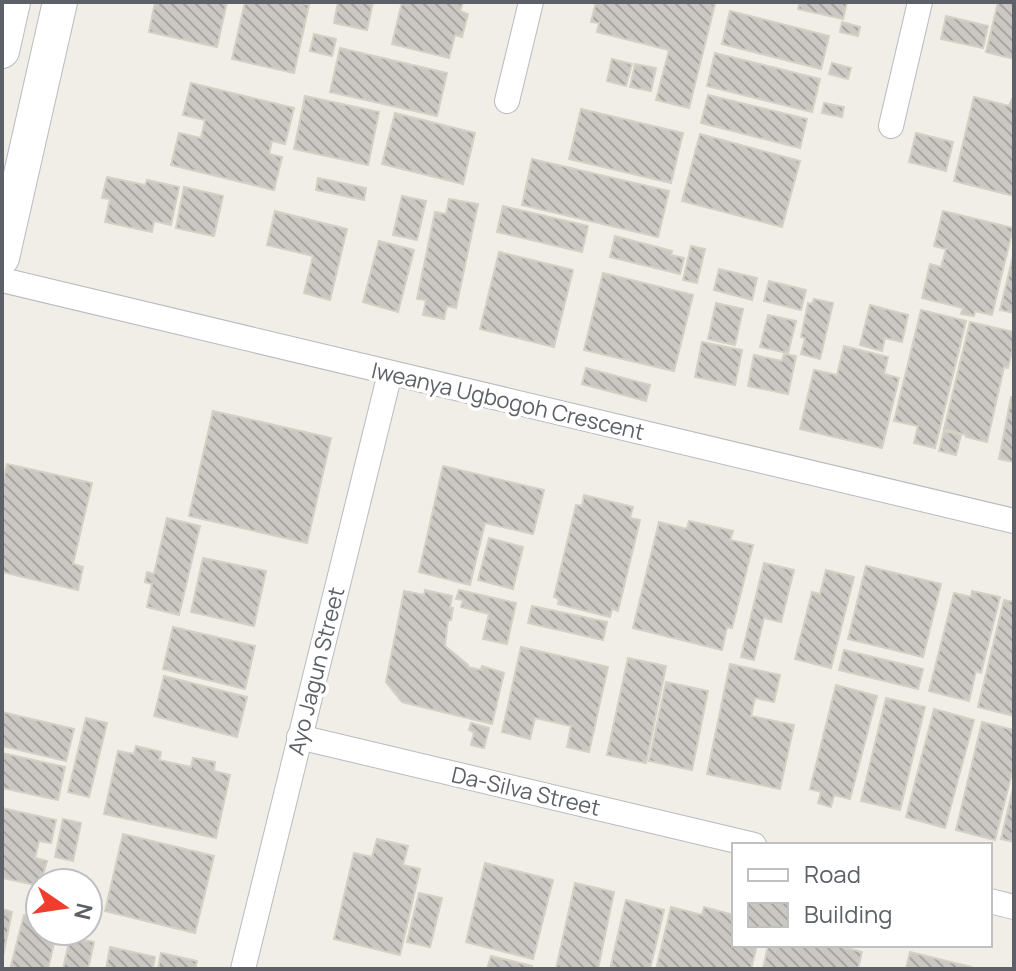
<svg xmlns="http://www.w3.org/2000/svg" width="1016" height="971" font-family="Manrope,sans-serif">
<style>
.building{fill:url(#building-back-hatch);stroke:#d5d0c4;stroke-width:2}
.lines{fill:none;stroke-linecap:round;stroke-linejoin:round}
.street-casing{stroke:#b8bbc0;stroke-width:26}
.secondary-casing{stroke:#b9bcc2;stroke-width:36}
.street{stroke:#fff;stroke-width:24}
.secondary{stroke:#fff;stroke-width:34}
.labels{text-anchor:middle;stroke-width:7;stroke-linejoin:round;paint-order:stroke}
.street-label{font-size:22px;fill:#5d6167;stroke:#fff}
</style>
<defs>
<pattern id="building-back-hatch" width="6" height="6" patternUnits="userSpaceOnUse" patternTransform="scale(2)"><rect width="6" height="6" fill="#cbc8c3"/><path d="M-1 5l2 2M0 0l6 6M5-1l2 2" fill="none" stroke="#a8a6a2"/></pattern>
</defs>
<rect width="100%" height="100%" fill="#f0eee6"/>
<!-- building -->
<g class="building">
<polygon points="155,2 227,2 217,47 149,32"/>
<polygon points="245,2 298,2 309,5 294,73 232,59"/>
<polygon points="338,2 373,2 367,30 334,23"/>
<polygon points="402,2 463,2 460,11 468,14 462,37 455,35 449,58 392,44"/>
<polygon points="596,2 705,2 715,4 689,108 656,100 669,50 597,32 599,23 591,22"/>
<polygon points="800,2 847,2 843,19 798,9"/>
<polygon points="998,2 1014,2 1014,59 986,52"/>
<polygon points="730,11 829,36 821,69 722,44"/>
<polygon points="946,16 988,26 983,48 941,39"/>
<polygon points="842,22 860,27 858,36 840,32"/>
<polygon points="314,34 336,39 332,56 310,51"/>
<polygon points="340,48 447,73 437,116 330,92"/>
<polygon points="715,53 820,79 812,112 707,86"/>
<polygon points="612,59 632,64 626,86 607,81"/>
<polygon points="832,63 851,68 848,79 829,74"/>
<polygon points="635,64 656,68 651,91 630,87"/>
<polygon points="191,83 294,108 285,144 272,141 269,154 282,157 274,190 171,165 179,133 201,138 205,120 183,115"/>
<polygon points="708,95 807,119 800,148 701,123"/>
<polygon points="305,96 379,112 368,165 294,149"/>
<polygon points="974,97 1009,106 1012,99 1014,99 1014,196 954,181"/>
<polygon points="824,103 844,107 842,117 822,113"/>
<polygon points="581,109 683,133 671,183 569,159"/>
<polygon points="395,113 475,133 463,184 382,164"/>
<polygon points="916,133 953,142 946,171 909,162"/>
<polygon points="700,134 800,161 782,227 682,201"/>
<polygon points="532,159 669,191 658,237 522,205"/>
<polygon points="107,177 145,185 147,180 179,187 171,225 154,221 152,232 105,222 110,199 102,198"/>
<polygon points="318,178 366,188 364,200 316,190"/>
<polygon points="184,187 223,196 214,236 176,228"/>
<polygon points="402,196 426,201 417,240 393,235"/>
<polygon points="449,199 478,204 456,308 447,306 444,319 423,315 426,300 417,299 435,212 446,214"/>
<polygon points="503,206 588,226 582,252 497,232"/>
<polygon points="275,211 347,229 330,300 304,293 313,256 267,245"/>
<polygon points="943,211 1013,228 992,315 975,311 974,316 961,314 963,308 922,298 930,264 941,267 946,249 934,246"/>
<polygon points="615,236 672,251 671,255 684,258 680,274 610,257"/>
<polygon points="379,241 414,250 398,312 363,302"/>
<polygon points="691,246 705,249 697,283 683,280"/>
<polygon points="499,252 573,270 554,347 480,329"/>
<polygon points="1013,256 1014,256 1014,313 1000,310"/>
<polygon points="719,269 757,278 752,300 714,290"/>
<polygon points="603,273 693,295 674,371 584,350"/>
<polygon points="769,281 806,290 801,310 764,301"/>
<polygon points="814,299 833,303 820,359 801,354 805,338 801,337 808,303 812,304"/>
<polygon points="716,303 743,309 735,345 708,339"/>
<polygon points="870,305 908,315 902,342 885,338 882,351 860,345"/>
<polygon points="921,310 966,321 935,448 914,443 918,426 894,421"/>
<polygon points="768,315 796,321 788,353 760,347"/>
<polygon points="970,322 1014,332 1014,343 1008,368 1004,367 987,442 966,437 966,435 944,429"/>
<polygon points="702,342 742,350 735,385 695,377"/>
<polygon points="844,346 888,357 884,374 899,378 882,448 800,429 814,370 837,375"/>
<polygon points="784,354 796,356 788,394 748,386 754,355 782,361"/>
<polygon points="586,368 650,385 646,401 582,384"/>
<polygon points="1011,397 1014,398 1014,462 999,459"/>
<polygon points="213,411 331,438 307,543 189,516"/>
<polygon points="944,431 961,435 956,455 939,451"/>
<polygon points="7,464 92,483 73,564 83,567 78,590 2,572 2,485"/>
<polygon points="443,466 544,490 533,534 485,523 470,585 419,572"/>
<polygon points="584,495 633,507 630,518 640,520 618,611 612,609 610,617 558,604 559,599 554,597 576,505 582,506"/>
<polygon points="167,518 200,526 179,615 147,607 152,584 145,582 147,572 154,574"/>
<polygon points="689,521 733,531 730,540 753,545 732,628 727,627 722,650 633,628 659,522 687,529"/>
<polygon points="489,538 523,547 513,589 478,580"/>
<polygon points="203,558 266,571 254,626 191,612"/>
<polygon points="764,563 794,570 781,622 764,618 754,660 741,657"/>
<polygon points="866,566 941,584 923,657 848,639"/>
<polygon points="826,570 854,577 831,668 795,659 812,592 820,594"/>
<polygon points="425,590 452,596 450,608 453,608 451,620 448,620 445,646 468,665 468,667 481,670 482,666 504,673 492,724 402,702 386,682 404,591 424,595"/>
<polygon points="459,590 516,603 507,644 483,639 489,614 461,607 463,600 456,599"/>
<polygon points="972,591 1000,597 981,673 976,671 969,701 929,691 954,593 971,597"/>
<polygon points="1004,600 1014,602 1014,716 978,707"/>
<polygon points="532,606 607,622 603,640 528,623"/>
<polygon points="173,627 255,646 245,689 163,669"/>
<polygon points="521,647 608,667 589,752 567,747 571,726 535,718 530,739 502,732"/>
<polygon points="844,650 923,669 918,689 839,670"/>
<polygon points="628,658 666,666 646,763 607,755"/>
<polygon points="730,664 780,675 774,702 755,698 751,716 794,725 780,789 707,774"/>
<polygon points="164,676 247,697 237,737 154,716"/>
<polygon points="666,682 708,691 692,770 649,761"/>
<polygon points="836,685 877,696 850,799 834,795 831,807 818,803 821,792 810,789"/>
<polygon points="886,698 925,707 900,810 861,801"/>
<polygon points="934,709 974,720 945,828 906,817"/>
<polygon points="2,712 74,729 66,761 2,746"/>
<polygon points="86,718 107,723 89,797 68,792"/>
<polygon points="982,722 1014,730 1014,765 995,840 956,830"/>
<polygon points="471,723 489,728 484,748 471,745 474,732 469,730"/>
<polygon points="136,746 161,752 159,760 191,767 193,758 215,762 214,771 230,775 216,838 104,814 118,751 134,754"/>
<polygon points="2,753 65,767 58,800 2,788"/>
<polygon points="1014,784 1014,842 1001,839"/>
<polygon points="2,808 56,820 51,843 39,841 35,858 47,861 40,886 2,878"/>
<polygon points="63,819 81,823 73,861 55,857"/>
<polygon points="123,834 214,856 195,933 105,911"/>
<polygon points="377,839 408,846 403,865 420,869 400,955 334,939 354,853 372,857"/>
<polygon points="485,863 553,880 533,959 466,942"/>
<polygon points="575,883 614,892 598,969 556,969"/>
<polygon points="419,893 442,898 430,947 407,942"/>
<polygon points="626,900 664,910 650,969 610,969"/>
<polygon points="671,907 702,915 704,907 734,915 734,945 757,945 751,969 656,969"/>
<polygon points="2,909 12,912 2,961"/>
<polygon points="24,915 40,919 40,931 57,931 48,969 10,969"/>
<polygon points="70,937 94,942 88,969 63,969"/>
<polygon points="768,945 835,945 862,952 858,969 763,969"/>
<polygon points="110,947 155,957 153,969 106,969"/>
<polygon points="910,952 971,967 970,969 906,969"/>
<polygon points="161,953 197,961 195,969 158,969"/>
<polygon points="491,956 532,966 531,969 487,969"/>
</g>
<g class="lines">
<!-- street casing -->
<g class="street-casing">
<g id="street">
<polyline points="507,101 531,2"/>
<polyline points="891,126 920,2"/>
<polyline points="2,280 1014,521"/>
<polyline points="299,737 754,845"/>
<polyline points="990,901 1014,907"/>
<polyline points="243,969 390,373"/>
</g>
</g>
<!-- secondary casing -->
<g class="secondary-casing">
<g id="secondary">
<polyline points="2,51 13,2"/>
<polyline points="2,258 60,2"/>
</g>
</g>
<!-- street -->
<use href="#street" class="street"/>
<!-- secondary -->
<use href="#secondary" class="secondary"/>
</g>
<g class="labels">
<!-- street labels -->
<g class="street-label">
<text transform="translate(508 401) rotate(13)" y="8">Iweanya Ugbogoh Crescent</text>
<text transform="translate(316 671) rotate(-76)" y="8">Ayo Jagun Street</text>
<text transform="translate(526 791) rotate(13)" y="8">Da-Silva Street</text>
</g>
</g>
<!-- border -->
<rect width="1016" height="971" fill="none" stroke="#5d6167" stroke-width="8"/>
<!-- legend -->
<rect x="732" y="843" width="260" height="104" fill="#ffffff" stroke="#bec0c2" stroke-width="2"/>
<rect x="748" y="869" width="40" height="12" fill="#ffffff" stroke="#bec0c2" stroke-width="2"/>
<text x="804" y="883" font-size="24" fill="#5d6167">Road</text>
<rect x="748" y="903" width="40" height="24" fill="url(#building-back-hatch)" stroke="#bec0c2" stroke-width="2"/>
<text x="804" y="923" font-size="24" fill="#5d6167">Building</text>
<!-- north arrow -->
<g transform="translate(64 907) rotate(103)"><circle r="38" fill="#ffffff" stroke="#bec0c2" stroke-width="2"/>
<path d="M0-6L14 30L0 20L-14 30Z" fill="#ef3e2d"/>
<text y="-12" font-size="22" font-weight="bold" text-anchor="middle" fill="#5d6167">N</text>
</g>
</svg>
